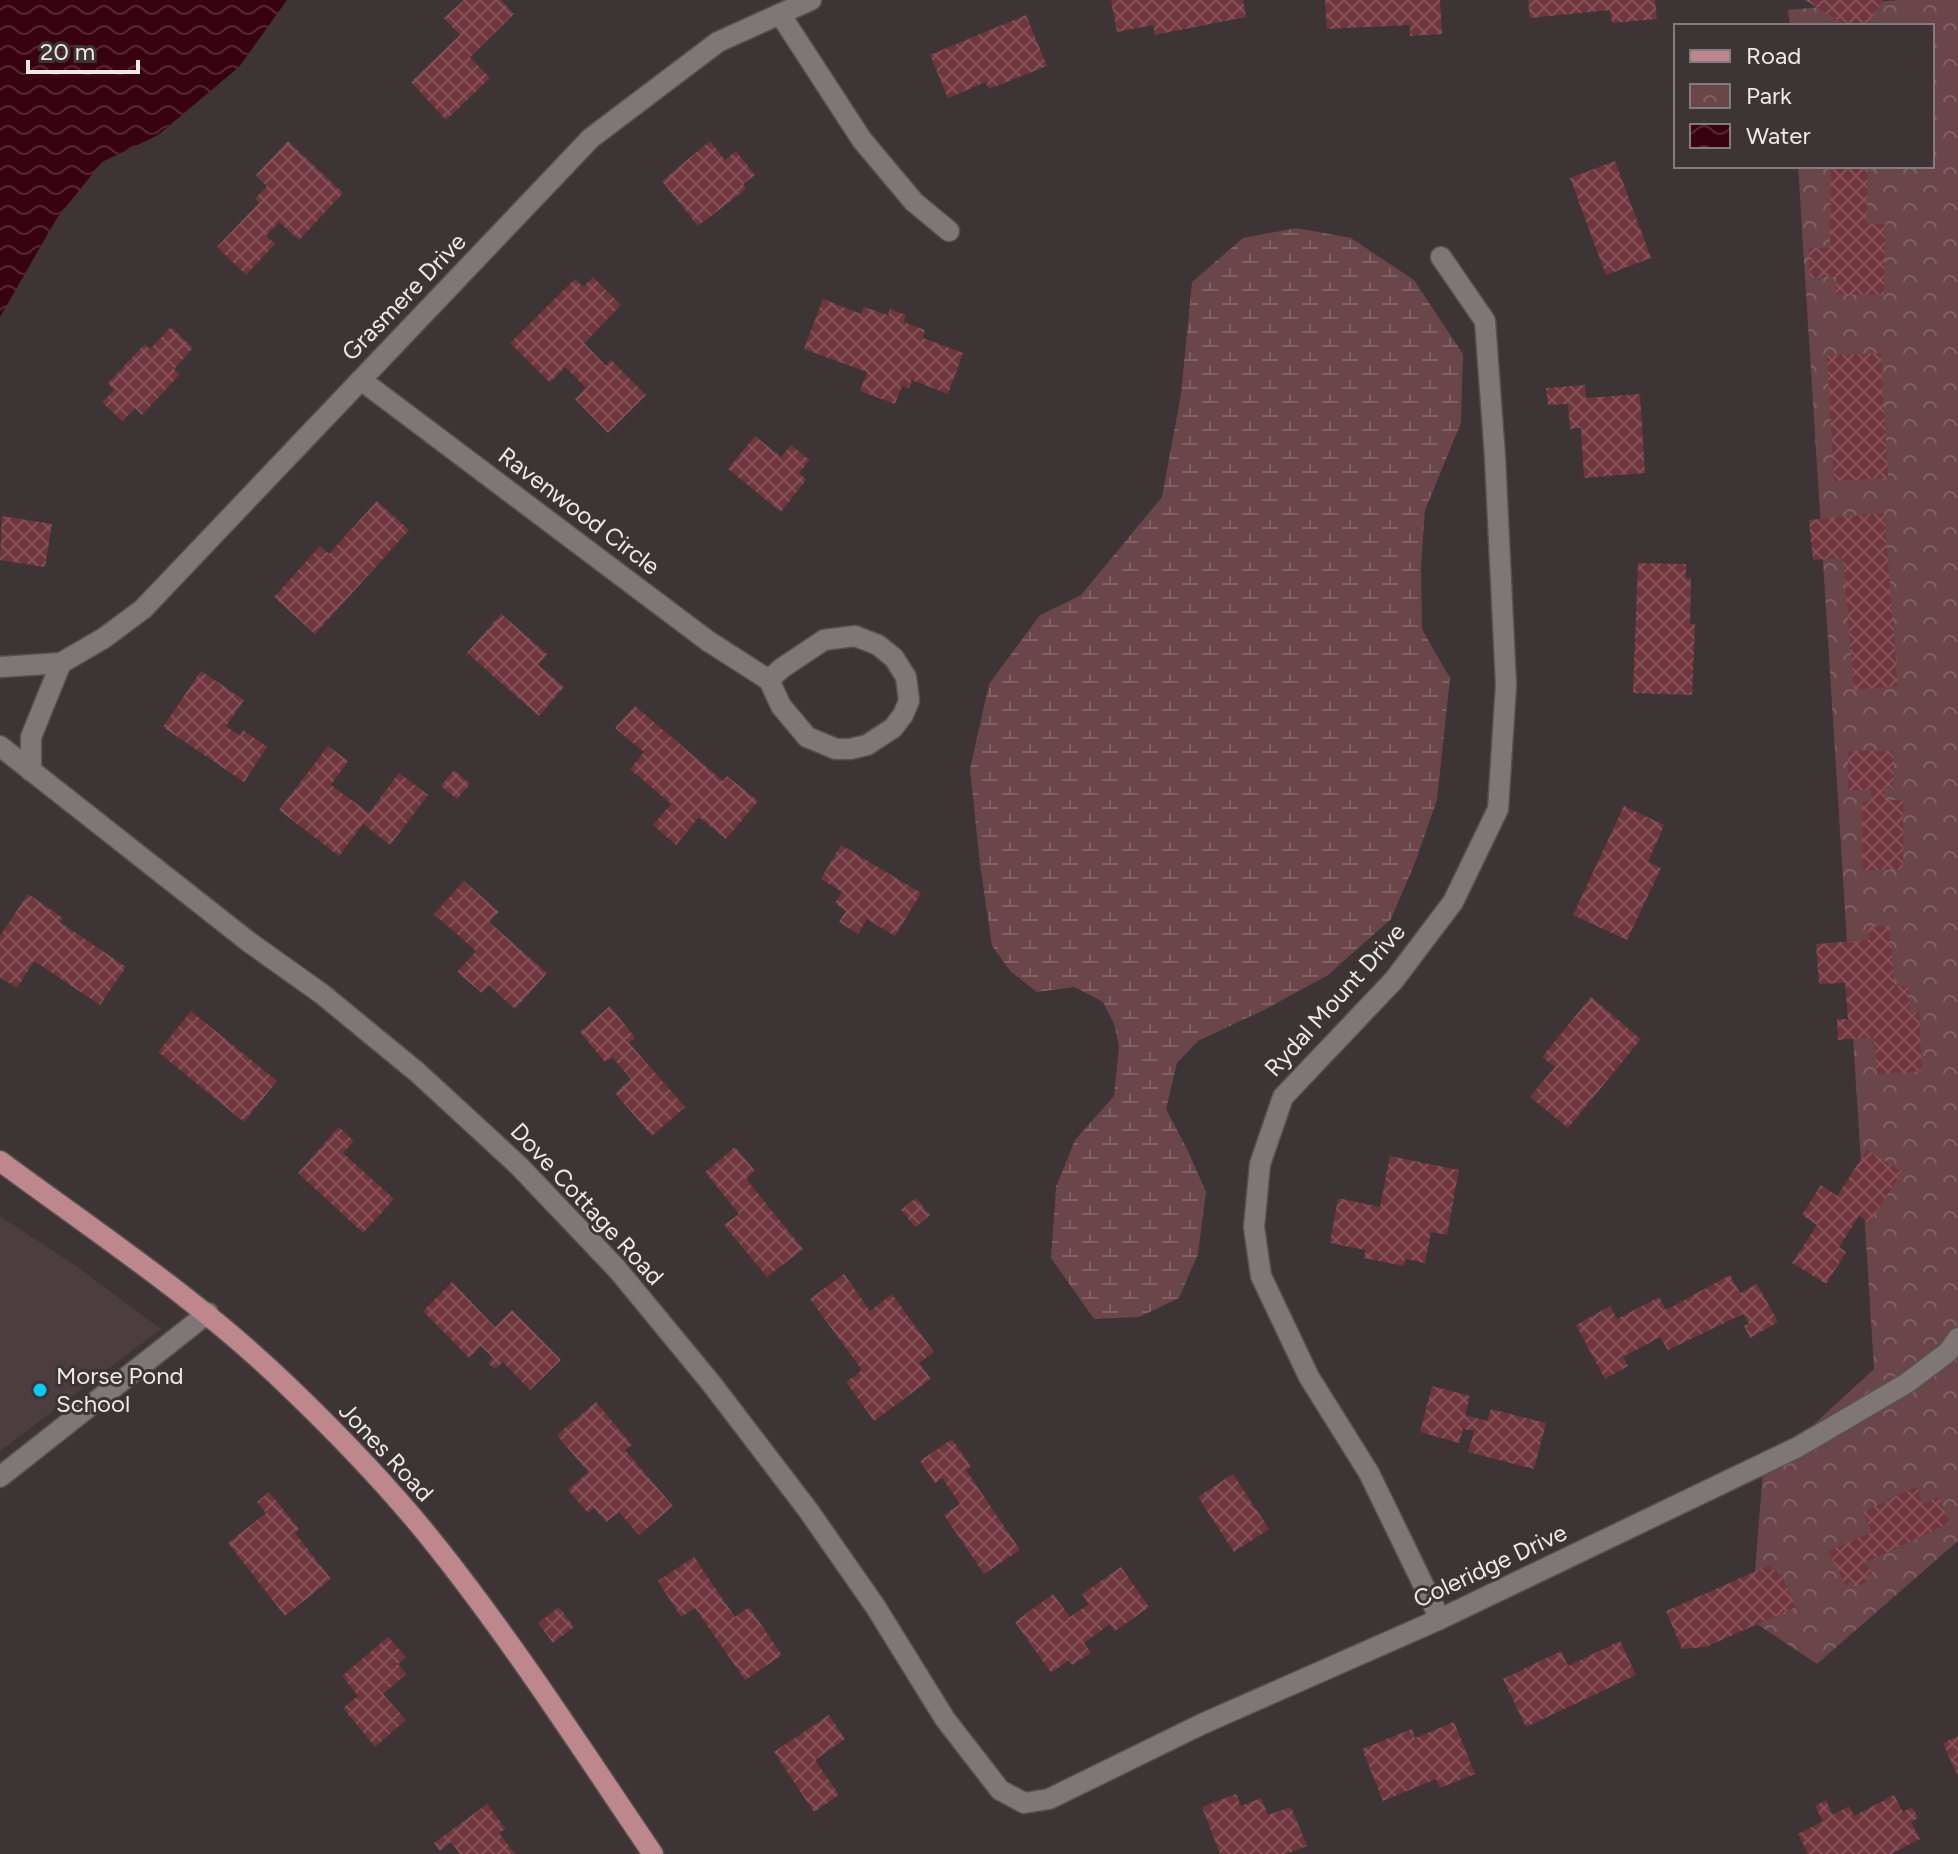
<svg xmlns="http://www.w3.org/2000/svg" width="1958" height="1854" font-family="Figtree,sans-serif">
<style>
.built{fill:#4c3e3f}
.wetland{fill:url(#wetland-marsh)}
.park{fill:url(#park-crowns)}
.water{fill:url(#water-waves)}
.building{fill:url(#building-cross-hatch)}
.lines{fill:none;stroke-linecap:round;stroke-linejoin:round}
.minor-casing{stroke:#585151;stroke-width:23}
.major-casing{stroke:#585151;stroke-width:23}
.minor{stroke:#7f7676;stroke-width:20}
.major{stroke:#bd878d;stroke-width:20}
.poi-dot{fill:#05cbf9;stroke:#3c3435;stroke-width:3}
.labels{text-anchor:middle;stroke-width:6;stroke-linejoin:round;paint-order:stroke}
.street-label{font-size:24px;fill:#eee9e9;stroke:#3c3435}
.poi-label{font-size:24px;fill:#eee9e9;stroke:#3c3435;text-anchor:start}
</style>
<defs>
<pattern id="wetland-marsh" width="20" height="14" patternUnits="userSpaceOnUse" patternTransform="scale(2)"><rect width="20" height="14" fill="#6a4549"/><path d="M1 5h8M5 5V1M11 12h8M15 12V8" fill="none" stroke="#806063"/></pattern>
<pattern id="park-crowns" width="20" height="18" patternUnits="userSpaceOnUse" patternTransform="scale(2)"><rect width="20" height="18" fill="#6a4549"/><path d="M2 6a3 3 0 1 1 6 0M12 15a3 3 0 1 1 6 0" fill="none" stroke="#806063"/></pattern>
<pattern id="water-waves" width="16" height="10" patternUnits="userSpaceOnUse" patternTransform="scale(2)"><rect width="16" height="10" fill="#390210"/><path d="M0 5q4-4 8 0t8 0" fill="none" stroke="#562733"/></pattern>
<pattern id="building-cross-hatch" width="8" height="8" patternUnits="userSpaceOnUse" patternTransform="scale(2)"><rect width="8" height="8" fill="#70353d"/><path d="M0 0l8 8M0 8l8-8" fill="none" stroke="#855259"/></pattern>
</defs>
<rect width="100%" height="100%" fill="#3c3435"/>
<!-- built -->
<polygon class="built" points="0,1216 76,1266 161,1329 0,1451"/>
<!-- wetland -->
<polygon class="wetland" points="1296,228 1351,238 1414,280 1463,354 1461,423 1425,510 1421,567 1422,629 1450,678 1437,800 1416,860 1391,919 1328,975 1266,1009 1198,1041 1177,1063 1166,1109 1188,1151 1206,1192 1198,1254 1179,1298 1139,1317 1094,1319 1051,1258 1056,1187 1075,1140 1114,1096 1119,1047 1114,1024 1103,1002 1074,987 1037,992 1011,972 992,946 980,865 970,769 989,684 1040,615 1081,595 1162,497 1181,394 1192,282 1243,238"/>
<!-- park -->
<polygon class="park" points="1900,0 1958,0 1958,1541 1817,1664 1751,1620 1763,1471 1874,1369 1798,166 1932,166 1932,26 1790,26 1788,10"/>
<!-- water -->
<polygon class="water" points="0,0 287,0 239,67 158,135 102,162 57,218 0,317"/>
<!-- building -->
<g class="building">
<polygon points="464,0 501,0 514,14 470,57 490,78 446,120 411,82 460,35 444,18"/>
<polygon points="1111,0 1243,0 1246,17 1155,35 1153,25 1117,32"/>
<polygon points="1325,0 1440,0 1442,34 1410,36 1410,25 1327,29"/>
<polygon points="1528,0 1655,0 1657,19 1612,23 1610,10 1530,18"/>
<polygon points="1805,0 1883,0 1867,26 1847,26"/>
<polygon points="1026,15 1047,66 989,89 986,82 948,98 930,55"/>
<polygon points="288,141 343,193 299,240 279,222 266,236 275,244 246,275 217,247 259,203 255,199 267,186 256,175"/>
<polygon points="710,141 725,160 736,151 755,175 743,184 746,189 698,226 662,181"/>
<polygon points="1615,161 1651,258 1606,275 1570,178"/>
<polygon points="1831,166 1868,166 1867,224 1885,224 1884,295 1836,294 1836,277 1809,277 1809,248 1830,248"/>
<polygon points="593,277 621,305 584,343 606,366 611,360 646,395 608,433 575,399 586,388 565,367 550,383 510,343 575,279 583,287"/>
<polygon points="823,299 861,314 864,307 888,315 890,309 906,315 904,322 925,330 923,338 963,353 948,394 912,380 909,388 902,386 895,404 860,391 867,372 804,349"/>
<polygon points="171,327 193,348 174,369 180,374 142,415 135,408 122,421 102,402 114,390 108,383 145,344 150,349"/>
<polygon points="1881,353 1888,478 1834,481 1827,356"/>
<polygon points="1585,385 1586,398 1640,394 1645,473 1584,478 1581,428 1570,429 1568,404 1548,405 1546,388"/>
<polygon points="755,436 781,457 791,445 810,460 799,473 806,480 781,512 728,469"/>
<polygon points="377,501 409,530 315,634 274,597 320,546 329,554"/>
<polygon points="1884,513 1898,686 1854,690 1843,558 1813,560 1809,520"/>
<polygon points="2,516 52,524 45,567 0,560"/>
<polygon points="1638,563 1686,564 1686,578 1691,578 1690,624 1695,624 1692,695 1633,693"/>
<polygon points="501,614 547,654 538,665 564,687 539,716 467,653"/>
<polygon points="201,671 244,700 226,726 240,736 243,730 267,747 244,782 163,727"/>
<polygon points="635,706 723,781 727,776 758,801 726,839 699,817 676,845 653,825 671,804 630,769 644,752 615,728"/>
<polygon points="328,746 348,761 331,785 369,813 399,773 428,795 390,845 363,824 339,856 279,810"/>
<polygon points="1848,751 1893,751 1893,789 1884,788 1885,800 1903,800 1903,869 1862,870 1862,802 1871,801 1871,790 1848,790"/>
<polygon points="454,770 470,784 457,799 441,786"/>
<polygon points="1624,806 1664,825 1648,862 1661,868 1627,940 1573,915"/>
<polygon points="841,845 921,893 895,936 867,919 858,934 839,922 846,911 835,903 842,892 821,879"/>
<polygon points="464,881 499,912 489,922 547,973 515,1009 489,985 482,993 457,972 476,951 434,914"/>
<polygon points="28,894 63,918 60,922 126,967 100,1005 34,961 17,988 0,977 0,936"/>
<polygon points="1890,926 1894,987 1908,986 1910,1013 1919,1012 1922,1071 1877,1074 1874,1037 1838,1040 1837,1019 1848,1019 1845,983 1819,984 1816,944 1869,940 1868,927"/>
<polygon points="1591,997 1641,1039 1568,1128 1530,1097 1555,1067 1542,1057"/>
<polygon points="610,1006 635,1038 629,1043 685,1107 652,1136 615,1093 631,1079 612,1057 605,1062 580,1032"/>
<polygon points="191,1011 277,1081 244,1122 158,1052"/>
<polygon points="339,1127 354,1141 343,1153 394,1199 363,1233 298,1173"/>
<polygon points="735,1147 755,1171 746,1179 803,1249 767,1277 724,1225 739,1214 705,1172"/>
<polygon points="1867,1150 1902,1172 1869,1223 1859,1216 1839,1247 1846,1252 1826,1284 1792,1263 1817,1225 1802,1215 1821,1185 1837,1196"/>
<polygon points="1390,1156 1459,1170 1447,1235 1431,1232 1425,1263 1405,1259 1404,1266 1364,1258 1366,1250 1330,1243 1338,1198 1380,1207"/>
<polygon points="916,1198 930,1215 915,1227 901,1210"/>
<polygon points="844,1274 870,1311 892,1294 934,1352 919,1363 931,1379 874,1421 846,1382 862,1370 810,1299"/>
<polygon points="1730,1275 1740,1293 1757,1284 1778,1322 1750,1338 1744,1326 1749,1324 1743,1314 1668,1350 1660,1337 1623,1357 1628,1366 1605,1379 1576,1325 1610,1306 1617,1319 1659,1297 1666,1310"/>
<polygon points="452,1282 495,1327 512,1310 561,1360 530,1390 503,1362 495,1369 488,1363 493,1358 481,1346 469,1358 423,1311"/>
<polygon points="1432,1386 1470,1396 1465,1415 1487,1421 1491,1409 1546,1423 1534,1469 1468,1452 1474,1431 1463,1429 1459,1443 1420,1432"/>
<polygon points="596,1402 632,1445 625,1450 673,1506 639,1535 619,1512 606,1522 594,1508 588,1513 568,1490 588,1472 557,1435"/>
<polygon points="952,1439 971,1467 966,1470 1020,1550 984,1574 944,1515 960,1504 942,1478 935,1483 920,1461"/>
<polygon points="1233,1474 1269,1529 1234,1552 1198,1497"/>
<polygon points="1916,1487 1923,1504 1938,1497 1950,1523 1866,1562 1872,1573 1866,1576 1868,1581 1854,1588 1851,1581 1845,1585 1829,1551 1872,1532 1863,1512"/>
<polygon points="269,1492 299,1529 295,1533 331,1579 285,1616 228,1543 266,1513 257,1502"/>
<polygon points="694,1557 735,1617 749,1607 782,1655 745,1680 695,1608 681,1617 658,1581"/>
<polygon points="1770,1565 1774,1572 1779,1570 1796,1607 1706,1647 1682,1649 1666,1611"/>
<polygon points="1121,1567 1149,1607 1115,1631 1110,1624 1084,1643 1091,1653 1072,1665 1069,1660 1051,1673 1015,1622 1053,1594 1070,1617 1089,1604 1082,1594"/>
<polygon points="559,1607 574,1627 553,1643 538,1623"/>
<polygon points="388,1637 406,1657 398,1664 406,1674 383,1694 406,1720 375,1747 343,1708 358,1696 342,1676"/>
<polygon points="1620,1641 1636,1675 1526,1727 1503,1679 1561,1651 1568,1666"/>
<polygon points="829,1715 845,1739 815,1760 839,1795 814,1812 774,1752"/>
<polygon points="1454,1722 1475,1774 1440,1788 1436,1779 1383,1801 1362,1749 1412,1729 1415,1738"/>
<polygon points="1958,1736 1958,1777 1943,1743"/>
<polygon points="1236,1794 1241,1806 1261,1798 1268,1815 1291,1807 1307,1846 1286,1854 1220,1854 1202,1807"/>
<polygon points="1894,1795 1903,1812 1912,1807 1918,1818 1911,1822 1920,1839 1891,1854 1808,1854 1798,1834 1823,1821 1815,1806 1826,1800 1833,1815 1849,1806 1854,1816"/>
<polygon points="487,1804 506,1829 499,1833 515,1854 460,1854 451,1842 440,1851 434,1843"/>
</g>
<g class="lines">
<!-- minor casing -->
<g class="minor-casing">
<g id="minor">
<polyline points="780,14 862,140 914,202 949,231"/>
<polyline points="361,380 708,641 769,680"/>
<polygon points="855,636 878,645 894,658 906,677 909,701 903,715 893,728 867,745 850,749 836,749 807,737 781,706 769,680 782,668 824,640"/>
<polyline points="0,667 61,663 104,638 143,609 591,138 718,42 811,0"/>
<polyline points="0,746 249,942 322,994 417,1072 519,1166 617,1269 711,1383 808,1510 875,1606 945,1719 1000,1790 1024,1803 1049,1799 1202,1724 1440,1619 1798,1447 1907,1383 1948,1352 1958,1338"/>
<polyline points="31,771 31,737 61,663"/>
<polyline points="0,1477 208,1313"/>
<polyline points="1440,1619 1369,1473 1309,1377 1261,1276 1254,1227 1260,1164 1283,1097 1394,980 1453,902 1498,809 1506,685 1495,457 1485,321 1441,257"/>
</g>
</g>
<!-- major casing -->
<g class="major-casing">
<path id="major" d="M0,1161C99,1234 202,1302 290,1388C342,1438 393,1491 438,1548C515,1645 583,1751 653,1854"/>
</g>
<!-- minor -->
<use href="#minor" class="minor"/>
<!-- major -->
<use href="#major" class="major"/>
</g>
<!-- markers -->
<circle class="poi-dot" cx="40" cy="1390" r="8"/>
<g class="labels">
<!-- street labels -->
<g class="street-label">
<text transform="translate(404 297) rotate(-46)" y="8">Grasmere Drive</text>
<text transform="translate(579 511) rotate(37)" y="8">Ravenwood Circle</text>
<text transform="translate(1335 1000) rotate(-48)" y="8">Rydal Mount Drive</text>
<text transform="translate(587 1204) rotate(47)" y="8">Dove Cottage Road</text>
<text transform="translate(386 1452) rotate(47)" y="8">Jones Road</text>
<text transform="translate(1490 1566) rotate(-25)" y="8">Coleridge Drive</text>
</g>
<!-- poi labels -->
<g class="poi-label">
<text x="56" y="1384">Morse Pond<tspan x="56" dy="28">School</tspan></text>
</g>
</g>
<!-- legend -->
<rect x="1674" y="24" width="260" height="144" fill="#3c3435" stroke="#837c7d" stroke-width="2"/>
<rect x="1690" y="50" width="40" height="12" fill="#bd878d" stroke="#837c7d" stroke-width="2"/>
<text x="1746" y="64" font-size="24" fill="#eee9e9">Road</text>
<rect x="1690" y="84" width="40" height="24" fill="url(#park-crowns)" stroke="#837c7d" stroke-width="2"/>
<text x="1746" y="104" font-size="24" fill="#eee9e9">Park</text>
<rect x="1690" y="124" width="40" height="24" fill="url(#water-waves)" stroke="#837c7d" stroke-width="2"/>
<text x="1746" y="144" font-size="24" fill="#eee9e9">Water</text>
<!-- scale -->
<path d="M28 60v12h110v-12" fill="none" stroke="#eee9e9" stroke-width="4"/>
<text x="40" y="60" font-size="24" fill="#eee9e9" stroke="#3c3435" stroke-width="6" paint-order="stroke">20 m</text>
</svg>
